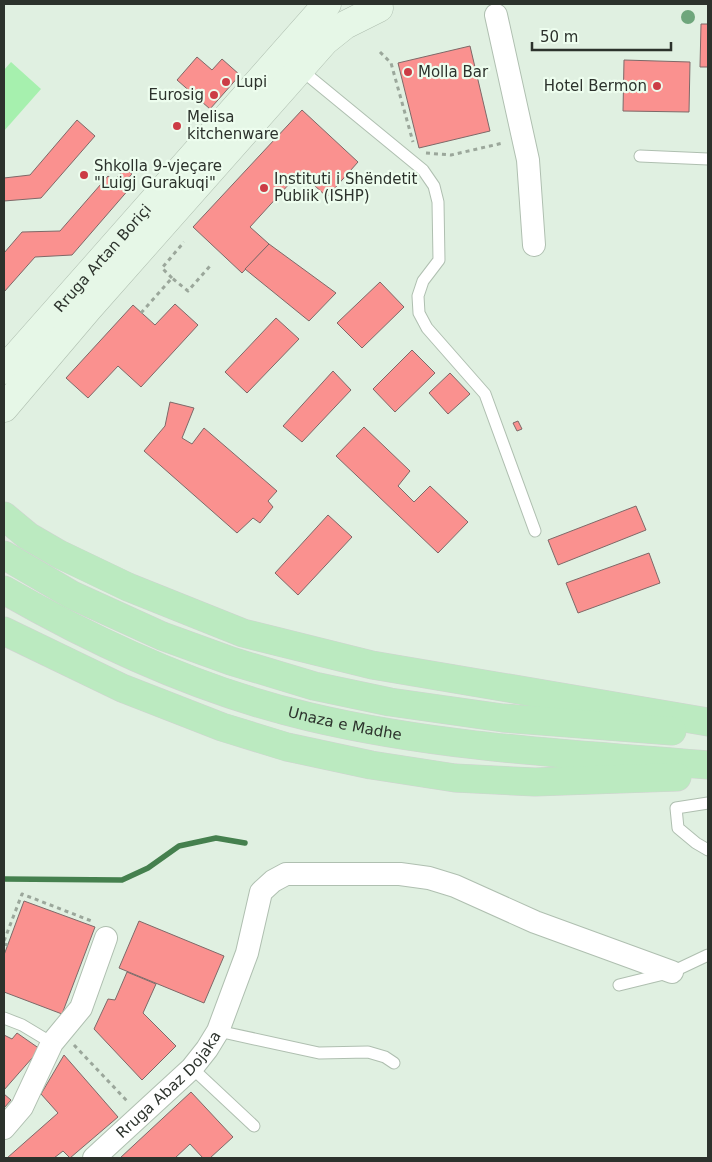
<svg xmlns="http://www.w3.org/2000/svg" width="712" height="1162" font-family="'DejaVu Sans',sans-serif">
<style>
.green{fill:#a6f0ae}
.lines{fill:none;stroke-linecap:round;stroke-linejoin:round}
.stream{stroke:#45804e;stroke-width:5.5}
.building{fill:#fa918f;stroke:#7e6968}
.service-casing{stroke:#afbfb0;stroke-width:13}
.minor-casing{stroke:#afbfb0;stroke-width:24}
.secondary-casing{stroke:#afbfb0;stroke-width:29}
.trunk-casing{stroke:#d1d2d1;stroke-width:29}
.path{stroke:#9ba79b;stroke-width:3;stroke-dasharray:4 4;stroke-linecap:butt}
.service{stroke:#fff;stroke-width:11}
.minor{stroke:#fff;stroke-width:22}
.secondary{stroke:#e6f7e7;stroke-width:28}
.trunk{stroke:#bbeac0;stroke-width:28}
.tree{fill:#6fa67c}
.poi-dot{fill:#cc3c45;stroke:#edfdee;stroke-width:2}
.labels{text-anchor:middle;stroke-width:4.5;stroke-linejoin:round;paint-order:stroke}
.poi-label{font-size:15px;fill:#2c322c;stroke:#edfdee;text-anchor:start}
.street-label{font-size:15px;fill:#2c322c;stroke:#edfdee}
</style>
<rect width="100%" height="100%" fill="#e0f0e1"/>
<!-- green -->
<polygon class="green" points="11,62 41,89 4,131 4,70"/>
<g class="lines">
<!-- stream -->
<polyline class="stream" points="4,879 122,880 148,868 179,846 216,838 245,843"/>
</g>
<!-- building -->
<g class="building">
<polygon points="701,24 708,24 708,67 700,67"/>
<polygon points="470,46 490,131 419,148 398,63"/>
<polygon points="197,57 212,70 222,59 240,75 210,109 177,80"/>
<polygon points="624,60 690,62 689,112 623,111"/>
<polygon points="302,110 358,162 327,197 300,172 250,227 269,244 242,273 193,227"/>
<polygon points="77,120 95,136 41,198 4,201 4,178 30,175"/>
<polygon points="125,168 132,174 124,183 130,188 72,255 35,257 4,292 4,253 22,232 60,231 108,176 114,181"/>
<polygon points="269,244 336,293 309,321 245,269"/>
<polygon points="380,282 404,307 362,348 337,323"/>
<polygon points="175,304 198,325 141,387 118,366 88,398 66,378 133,305 155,325"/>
<polygon points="276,318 299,339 247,393 225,372"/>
<polygon points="412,350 435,373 395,412 373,389"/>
<polygon points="333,371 351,390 302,442 283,426"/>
<polygon points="450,373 470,394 448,414 429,393"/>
<polygon points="170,402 194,408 182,438 192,444 204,428 277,491 268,501 273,507 260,523 253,518 237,533 144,451 165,426"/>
<polygon points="518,421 522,429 517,431 513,423"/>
<polygon points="364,427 410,471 398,486 414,502 430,486 468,522 438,553 336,456"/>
<polygon points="636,506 646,530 558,565 548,540"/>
<polygon points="328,515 352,537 298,595 275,573"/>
<polygon points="649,553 660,583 578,613 566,583"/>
<polygon points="24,901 95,927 62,1014 4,992 4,955"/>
<polygon points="139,921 224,956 204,1003 119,968"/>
<polygon points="127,972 156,984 143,1013 176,1046 142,1080 94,1029 108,999 115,1000"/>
<polygon points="17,1033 40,1049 4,1090 4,1035 12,1039"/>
<polygon points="64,1055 118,1117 70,1158 63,1151 54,1158 7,1158 58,1113 41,1094"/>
<polygon points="191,1092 233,1137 210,1158 203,1158 190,1144 175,1158 120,1158"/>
<polygon points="4,1094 11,1100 4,1108"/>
</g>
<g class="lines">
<!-- service casing -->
<g class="service-casing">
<g id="service">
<polyline points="300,69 423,170 434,186 438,202 439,260 423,281 418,296 419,313 427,328 485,394 535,531"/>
<polyline points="640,156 708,159"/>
<polyline points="708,803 676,808 678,828 696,843 708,850"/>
<polyline points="619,985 672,972 708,955"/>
<polyline points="4,1018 22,1025 52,1043"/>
<polyline points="218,1031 319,1053 368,1052 385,1057 394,1063"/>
<polyline points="192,1068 254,1126"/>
</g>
</g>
<!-- minor casing -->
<g class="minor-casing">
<g id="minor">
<polyline points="496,15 528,160 534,245"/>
<polyline points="4,1128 22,1107 52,1043 81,1008 106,938"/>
<path id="s1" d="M94,1158L192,1068L207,1049L218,1031L247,953L261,892L273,881L286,874H400L429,878L455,886L535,922L672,972"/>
</g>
</g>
<!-- secondary casing -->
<g class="secondary-casing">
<g id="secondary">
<path id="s2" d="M4,370L327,4"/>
<polyline points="4,408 88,309 325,41 345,25 379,8"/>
</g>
</g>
<!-- trunk casing -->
<g class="trunk-casing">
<g id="trunk">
<polyline points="4,516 28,536 59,554 128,587 243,633 372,665 708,722"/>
<polyline points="4,555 72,595 162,636 231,661 314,686 390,702 503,718 672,731"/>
<path id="s3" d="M4,590C100,645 202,692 310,717C441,748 575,754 708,765"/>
<polyline points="4,631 122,688 222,727 287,747 371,765 455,778 535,782 677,777"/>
</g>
</g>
<!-- path -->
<g class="path">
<polyline points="380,52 391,63 413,142"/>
<polyline points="426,153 451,155 503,143"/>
<polyline points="172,278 162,268 184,242"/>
<polyline points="141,313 172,278 188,291 210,266"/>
<polyline points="4,941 22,894 94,922"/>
<polyline points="4,944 8,945"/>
<polyline points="74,1045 128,1102"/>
</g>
<!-- service -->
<use href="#service" class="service"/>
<!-- minor -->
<use href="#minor" class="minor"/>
<!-- secondary -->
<use href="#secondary" class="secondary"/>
<!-- trunk -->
<use href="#trunk" class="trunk"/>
</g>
<!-- trees -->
<circle class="tree" cx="688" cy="17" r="7"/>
<!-- markers -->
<g class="poi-dot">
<circle cx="408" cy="72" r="5"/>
<circle cx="226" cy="82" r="5"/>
<circle cx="657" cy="86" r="5"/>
<circle cx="214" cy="95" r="5"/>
<circle cx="177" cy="126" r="5"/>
<circle cx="84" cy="175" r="5"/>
<circle cx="264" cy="188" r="5"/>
</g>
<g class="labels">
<!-- poi labels -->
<g class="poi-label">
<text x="418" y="77">Molla Bar</text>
<text x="236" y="87">Lupi</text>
<text x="647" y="91" text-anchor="end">Hotel Bermon</text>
<text x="204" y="100" text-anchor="end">Eurosig</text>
<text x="187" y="122">Melisa<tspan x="187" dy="17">kitchenware</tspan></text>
<text x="94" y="171">Shkolla 9-vjeçare<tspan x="94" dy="17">"Luigj Gurakuqi"</tspan></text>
<text x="274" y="184">Instituti i Shëndetit<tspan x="274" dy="17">Publik (ISHP)</tspan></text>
</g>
<!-- street labels -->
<g class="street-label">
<text dy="5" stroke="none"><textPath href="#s2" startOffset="149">Rruga Artan Boriçi</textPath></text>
<text dy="5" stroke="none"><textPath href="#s3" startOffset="368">Unaza e Madhe</textPath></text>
<text dy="5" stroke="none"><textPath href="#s1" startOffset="105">Rruga Abaz Dojaka</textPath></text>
</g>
</g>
<!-- border -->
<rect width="712" height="1162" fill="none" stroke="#2c322c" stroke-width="10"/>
<!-- scale -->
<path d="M532 42v8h139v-8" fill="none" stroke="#2c322c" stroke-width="2.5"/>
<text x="540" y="42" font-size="15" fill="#2c322c" stroke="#edfdee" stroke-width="4" paint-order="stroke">50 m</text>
</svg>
